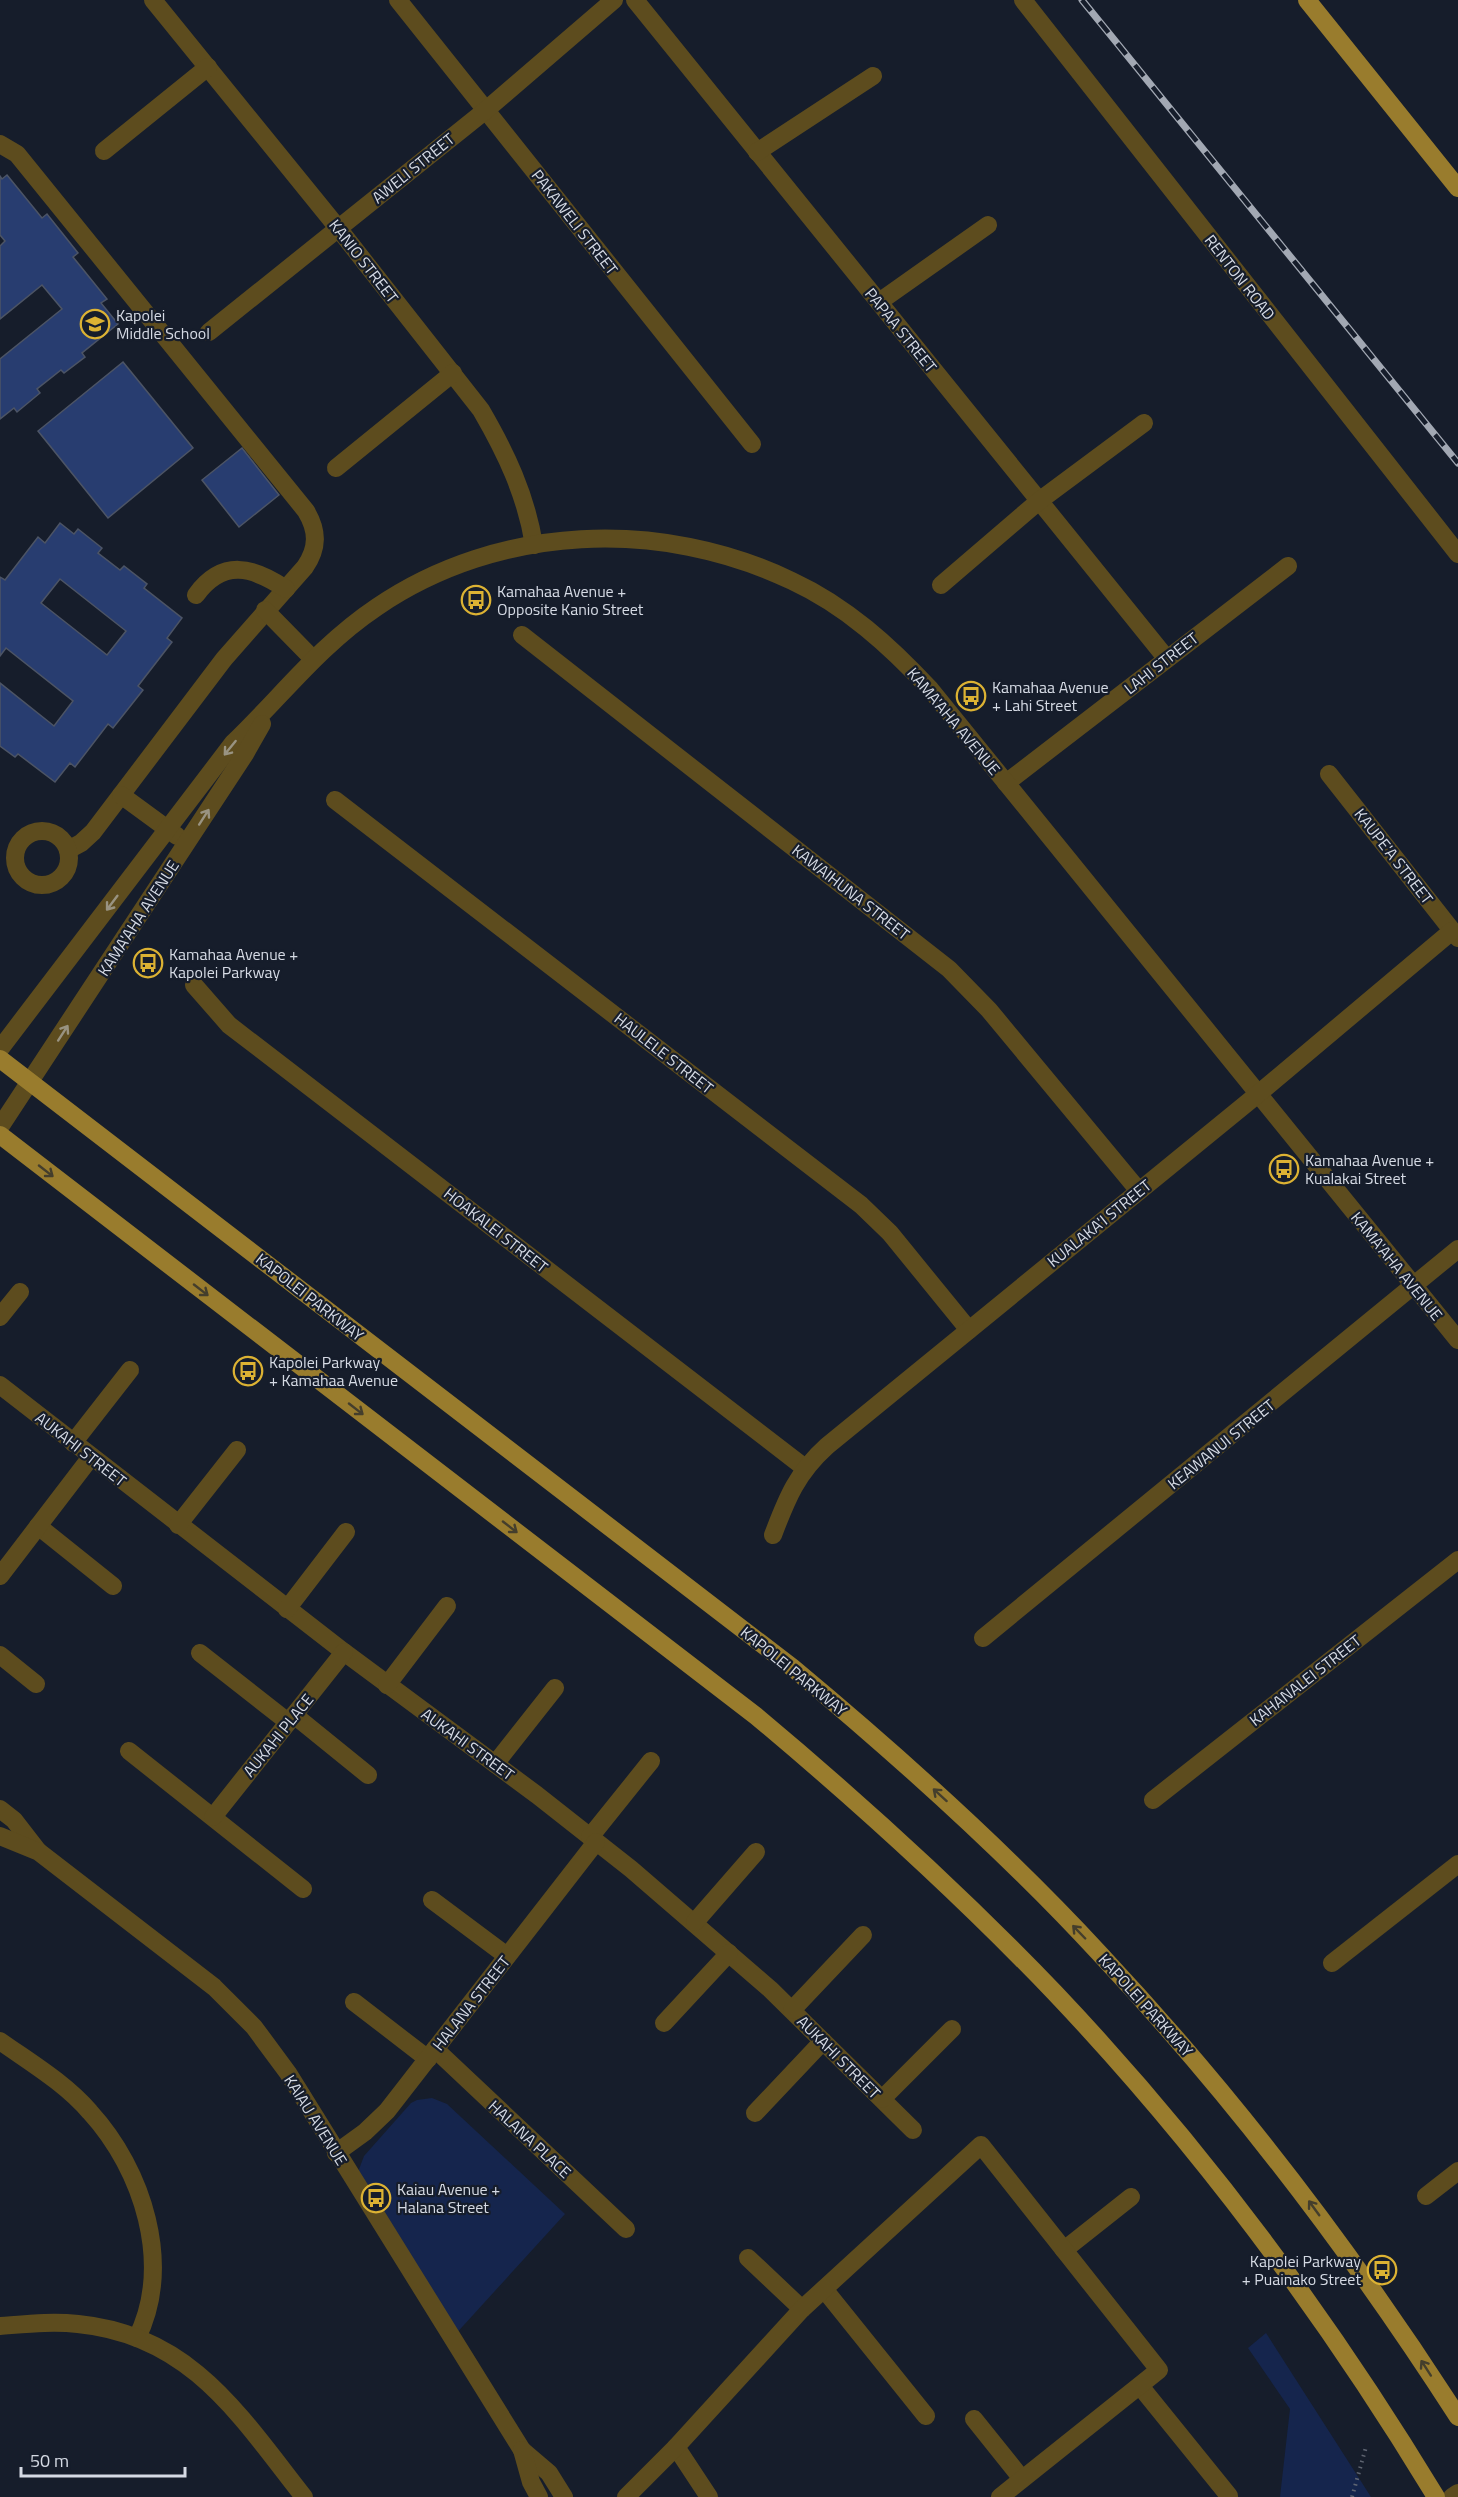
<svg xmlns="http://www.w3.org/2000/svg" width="1458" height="2497" font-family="'Titillium Web',sans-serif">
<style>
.green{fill:#15254d}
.building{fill:#283d70;stroke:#4c5465;stroke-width:1.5;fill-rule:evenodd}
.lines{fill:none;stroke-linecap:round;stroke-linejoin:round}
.path{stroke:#5f6572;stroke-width:4;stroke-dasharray:1.5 4.5;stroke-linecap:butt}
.minor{stroke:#5d4c1e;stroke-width:18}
.major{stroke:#997c2d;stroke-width:18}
.rail-casing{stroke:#a2a8b3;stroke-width:7}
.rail{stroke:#161d2b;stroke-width:4.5;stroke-dasharray:14;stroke-linecap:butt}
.oneway{stroke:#999381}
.oneway2{stroke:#443e2c}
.labels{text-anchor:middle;stroke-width:4.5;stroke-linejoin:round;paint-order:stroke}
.street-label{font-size:16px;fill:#d5dae4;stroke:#161d2b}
.poi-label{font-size:16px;fill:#d5dae4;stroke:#161d2b;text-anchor:start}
</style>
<rect width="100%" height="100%" fill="#161d2b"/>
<!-- green -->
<g class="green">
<polygon points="432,2098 447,2104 565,2214 453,2337 358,2172 364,2156 411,2103 417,2100"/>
<polygon points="1266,2333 1371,2497 1280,2497 1290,2409 1248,2348"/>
</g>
<!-- building -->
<g class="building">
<polygon points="7,175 42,218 47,214 78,253 73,257 107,299 101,303 118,324 82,353 85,357 64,373 61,370 37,389 40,393 17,412 14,408 0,419 0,359 62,309 42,285 0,319 0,246 5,241 0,235 0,176 2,179"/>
<polygon points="123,362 193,448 108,518 38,431"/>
<polygon points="242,448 279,495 239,527 202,480"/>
<path d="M60,523L74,534L78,529L102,548L98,553L120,570L124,566L147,584L144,588L182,618L167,638L172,642L138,686L143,690L113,728L108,724L75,767L70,763L55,782L18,754L15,757L0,746V683L54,726L73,701L6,648L0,656V577L5,580L38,537L45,543ZM60,579L126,631L107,655L41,603Z"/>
</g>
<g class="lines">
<!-- path -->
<polyline class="path" points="1352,2497 1366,2447"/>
<!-- minor -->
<g class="minor">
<path d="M153,0L338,228L481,410C506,453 526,495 534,545"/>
<polyline points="398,0 752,444"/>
<polyline points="635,0 1167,659"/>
<polyline points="1023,0 1458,554"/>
<path d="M0,144L17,154L306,511C318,531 318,548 305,567L224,659L93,832L81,843L68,850"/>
<polyline points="104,151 208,67"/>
<polyline points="757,152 873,76"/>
<polyline points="879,302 988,225"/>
<polyline points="209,332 486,110 614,0"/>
<polyline points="336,468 453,373"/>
<polyline points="941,585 1039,501 1144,423"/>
<path d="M196,595C223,558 253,567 286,589"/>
<polyline points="265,610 313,659"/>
<polyline points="522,635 949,969 989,1010 1139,1191"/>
<polyline points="1329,774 1458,938"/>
<polyline points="1006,783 1288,566"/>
<polyline points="121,795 177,836"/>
<polyline points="335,800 861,1205 890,1233 969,1330"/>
<circle cx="42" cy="858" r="27"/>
<polyline points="194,985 229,1025 805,1468"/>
<path d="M0,1049L233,743C283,695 319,646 377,607C499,524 661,518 792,581C846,606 890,646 930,689L1458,1340"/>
<polyline points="0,1127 245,754 262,724"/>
<polyline points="0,1317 20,1292"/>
<polyline points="0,1385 344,1652 537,1795 631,1869 770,1989 913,2130"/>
<polyline points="73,1443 130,1370"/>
<polyline points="178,1525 237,1450"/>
<polyline points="38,1526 113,1586"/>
<path d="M773,1535C787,1498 797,1473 827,1446L1258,1094L1452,931"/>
<polyline points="0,1576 91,1457"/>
<polyline points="287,1609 346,1532"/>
<polyline points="983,1638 1458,1249"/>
<polyline points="200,1653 288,1722"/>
<polyline points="0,1655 36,1684"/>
<polyline points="387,1685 447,1606"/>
<polyline points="294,1715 368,1775"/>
<polyline points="129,1751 303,1889"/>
<polyline points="495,1764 555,1688"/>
<polyline points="1153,1800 1458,1560"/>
<polyline points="0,1809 14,1820 38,1851"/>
<polyline points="213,1817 344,1652"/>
<polyline points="0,1836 39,1852 214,1987 254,2027 288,2073 522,2450 549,2473 564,2497"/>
<polyline points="590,1837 651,1761"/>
<polyline points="432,1900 507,1956"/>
<polyline points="695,1922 756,1852"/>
<polyline points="1332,1963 1458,1864"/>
<polyline points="354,2002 428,2059"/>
<polyline points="792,2010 863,1935"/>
<polyline points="664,2023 729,1953"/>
<path d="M0,2041C31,2063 65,2083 90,2112C143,2170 173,2264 137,2338"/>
<polyline points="435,2049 626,2229"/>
<polyline points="882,2099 952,2029"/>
<polyline points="755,2113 823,2041"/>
<polyline points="336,2153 365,2132 387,2111 596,1842"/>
<polyline points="1426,2196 1458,2171"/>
<polyline points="1064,2250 1131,2197"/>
<polyline points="748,2258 802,2309"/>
<polyline points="824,2289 926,2416"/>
<path d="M0,2326C26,2324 52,2321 78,2324C191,2335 240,2416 304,2497"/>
<polyline points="1140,2386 1229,2496"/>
<polyline points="974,2419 1022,2479"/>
<polyline points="676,2447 709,2497"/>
<polyline points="522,2450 531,2482 539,2497"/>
<polyline points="626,2497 676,2447 802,2309 981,2145 1159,2370 1000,2497"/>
<polyline points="1452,2497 1458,2493"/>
</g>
<!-- major -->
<g class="major">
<polyline points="1307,0 1458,188"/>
<path d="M0,1059L793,1668C901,1758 1005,1851 1100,1954C1234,2097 1352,2252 1458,2417"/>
<path d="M0,1135L756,1716C860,1803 961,1895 1055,1993C1200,2146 1327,2317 1436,2497"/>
</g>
<!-- rail casing -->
<g class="rail-casing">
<polyline id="rail" points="1082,0 1458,463"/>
</g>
<!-- rail -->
<use href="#rail" class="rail"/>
</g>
<!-- one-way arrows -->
<defs><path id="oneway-shaft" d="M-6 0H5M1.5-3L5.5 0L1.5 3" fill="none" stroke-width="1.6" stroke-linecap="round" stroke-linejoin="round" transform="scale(1.5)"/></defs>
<g class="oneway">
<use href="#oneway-shaft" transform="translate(230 748) rotate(129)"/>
<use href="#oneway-shaft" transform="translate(204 817) rotate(-57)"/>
<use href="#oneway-shaft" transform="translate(112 903) rotate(127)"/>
<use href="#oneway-shaft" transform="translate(63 1033) rotate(-57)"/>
</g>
<g class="oneway2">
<use href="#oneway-shaft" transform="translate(46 1171) rotate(38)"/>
<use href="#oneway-shaft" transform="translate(201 1290) rotate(38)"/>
<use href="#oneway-shaft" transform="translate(356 1409) rotate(38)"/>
<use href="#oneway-shaft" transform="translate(510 1527) rotate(38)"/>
<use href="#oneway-shaft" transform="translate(940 1795) rotate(-138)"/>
<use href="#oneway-shaft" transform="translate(1079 1932) rotate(-134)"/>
<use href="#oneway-shaft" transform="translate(1314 2208) rotate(-126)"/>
<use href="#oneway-shaft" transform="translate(1426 2368) rotate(-123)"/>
</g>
<!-- icons -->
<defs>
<g id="school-ring" transform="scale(1.5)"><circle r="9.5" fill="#161d2b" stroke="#dcb233" stroke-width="1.5"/><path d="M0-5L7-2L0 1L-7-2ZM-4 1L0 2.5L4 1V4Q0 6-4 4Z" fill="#dcb233"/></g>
<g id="bus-ring" transform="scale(1.5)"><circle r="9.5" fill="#161d2b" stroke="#dcb233" stroke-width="1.5"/><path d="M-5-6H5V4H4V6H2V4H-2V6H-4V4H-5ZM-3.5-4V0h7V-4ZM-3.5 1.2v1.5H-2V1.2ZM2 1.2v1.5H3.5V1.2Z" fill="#dcb233"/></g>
</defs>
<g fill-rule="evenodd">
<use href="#school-ring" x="95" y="324"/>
<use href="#bus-ring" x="476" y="600"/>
<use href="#bus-ring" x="971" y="696"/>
<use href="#bus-ring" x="148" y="963"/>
<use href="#bus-ring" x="1284" y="1169"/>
<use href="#bus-ring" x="248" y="1371"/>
<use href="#bus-ring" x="376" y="2198"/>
<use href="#bus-ring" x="1382" y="2270"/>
</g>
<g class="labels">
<!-- street labels -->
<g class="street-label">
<text transform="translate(413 168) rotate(-39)" y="6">AWELI STREET</text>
<text transform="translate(575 222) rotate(52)" y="6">PAKAWELI STREET</text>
<text transform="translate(364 261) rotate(52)" y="6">KANIO STREET</text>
<text transform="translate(1240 277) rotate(52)" y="6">RENTON ROAD</text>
<text transform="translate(901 330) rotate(51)" y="6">PAPAA STREET</text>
<text transform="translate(1161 663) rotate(-38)" y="6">LAHI STREET</text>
<text transform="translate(954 721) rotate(50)" y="6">KAMA'AHA AVENUE</text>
<text transform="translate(1394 856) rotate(52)" y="6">KAUPE'A STREET</text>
<text transform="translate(851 892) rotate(38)" y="6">KAWAIHUNA STREET</text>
<text transform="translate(138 918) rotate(-57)" y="6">KAMA'AHA AVENUE</text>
<text transform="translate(664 1053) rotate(38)" y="6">HAULELE STREET</text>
<text transform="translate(1099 1223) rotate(-39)" y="6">KUALAKA'I STREET</text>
<text transform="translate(496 1230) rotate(38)" y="6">HOAKALEI STREET</text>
<text transform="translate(1397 1266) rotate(51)" y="6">KAMA'AHA AVENUE</text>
<text transform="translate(310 1297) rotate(38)" y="6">KAPOLEI PARKWAY</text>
<text transform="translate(1221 1444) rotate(-39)" y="6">KEAWANUI STREET</text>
<text transform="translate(81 1449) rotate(38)" y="6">AUKAHI STREET</text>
<text transform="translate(794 1671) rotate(39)" y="6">KAPOLEI PARKWAY</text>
<text transform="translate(1305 1680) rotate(-38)" y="6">KAHANALEI STREET</text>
<text transform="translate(278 1735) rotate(-51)" y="6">AUKAHI PLACE</text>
<text transform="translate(468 1744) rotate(36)" y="6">AUKAHI STREET</text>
<text transform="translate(471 2003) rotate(-52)" y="6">HALANA STREET</text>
<text transform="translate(1146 2005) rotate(48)" y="6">KAPOLEI PARKWAY</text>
<text transform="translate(839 2057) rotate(45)" y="6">AUKAHI STREET</text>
<text transform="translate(316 2120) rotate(58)" y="6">KAIAU AVENUE</text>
<text transform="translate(530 2139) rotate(43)" y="6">HALANA PLACE</text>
</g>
<!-- poi labels -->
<g class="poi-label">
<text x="116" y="321">Kapolei<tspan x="116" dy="18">Middle School</tspan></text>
<text x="497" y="597">Kamahaa Avenue +<tspan x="497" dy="18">Opposite Kanio Street</tspan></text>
<text x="992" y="693">Kamahaa Avenue<tspan x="992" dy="18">+ Lahi Street</tspan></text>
<text x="169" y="960">Kamahaa Avenue +<tspan x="169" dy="18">Kapolei Parkway</tspan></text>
<text x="1305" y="1166">Kamahaa Avenue +<tspan x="1305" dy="18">Kualakai Street</tspan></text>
<text x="269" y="1368">Kapolei Parkway<tspan x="269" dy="18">+ Kamahaa Avenue</tspan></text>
<text x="397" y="2195">Kaiau Avenue +<tspan x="397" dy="18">Halana Street</tspan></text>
<text x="1361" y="2267" text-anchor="end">Kapolei Parkway<tspan x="1361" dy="18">+ Puainako Street</tspan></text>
</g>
</g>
<!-- scale -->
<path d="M21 2467v9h164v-9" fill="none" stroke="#d5dae4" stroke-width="3"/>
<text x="30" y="2467" font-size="18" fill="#d5dae4" stroke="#161d2b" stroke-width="4.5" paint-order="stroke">50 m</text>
</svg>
